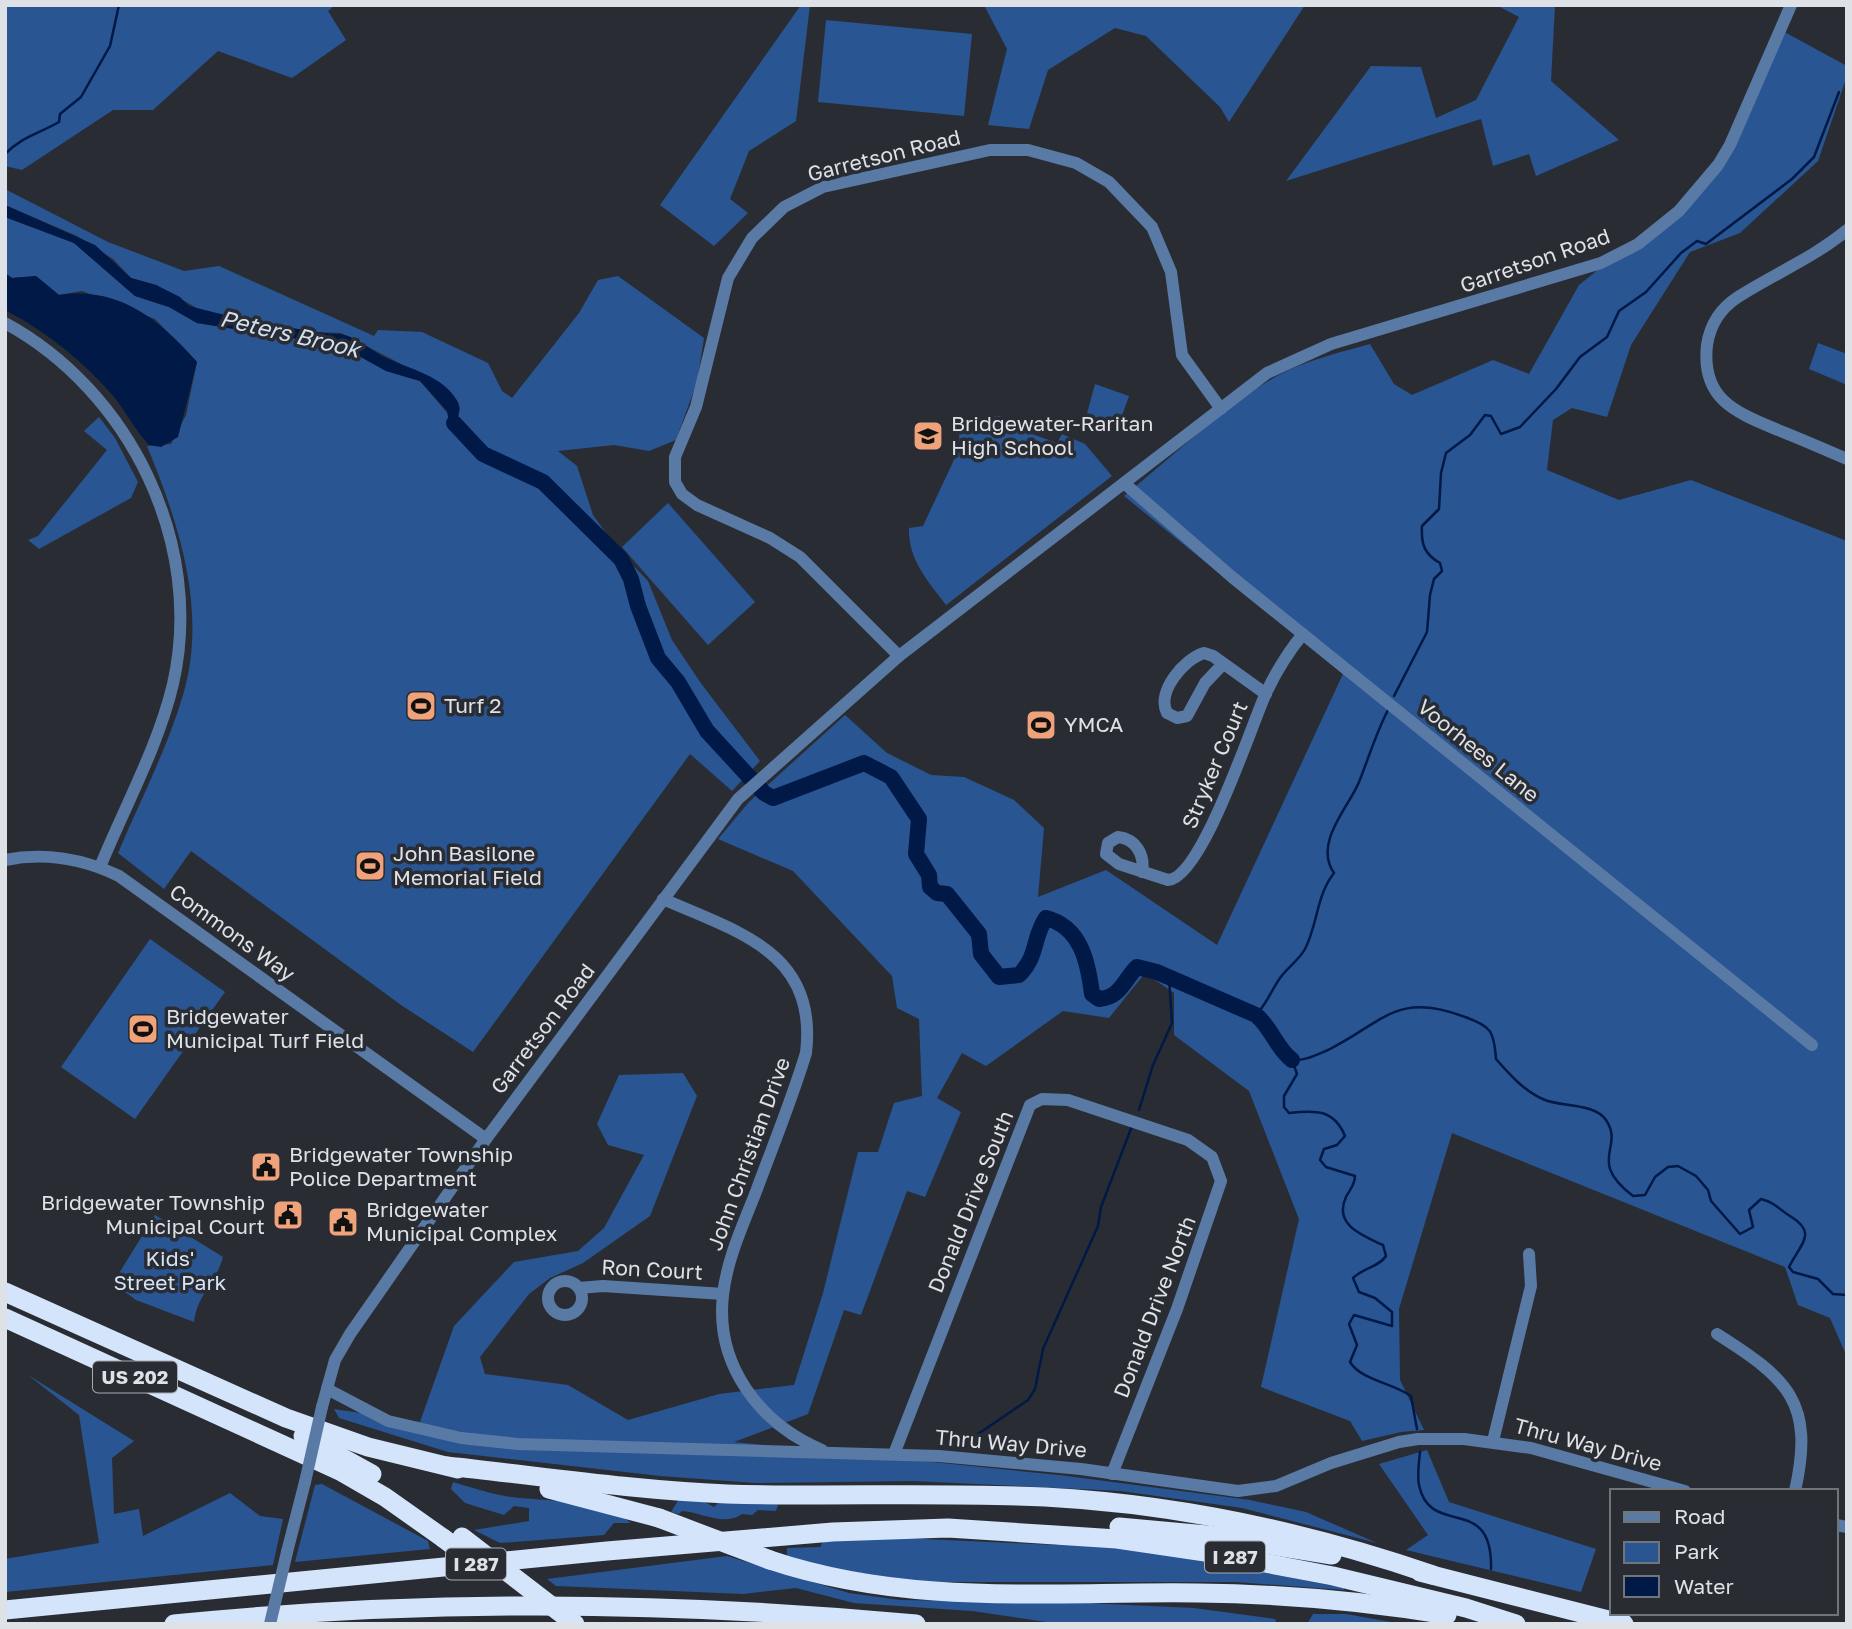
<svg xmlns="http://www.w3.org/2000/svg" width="1852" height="1629" font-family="'Golos Text',sans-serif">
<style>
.green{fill:#295593}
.water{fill:#001946}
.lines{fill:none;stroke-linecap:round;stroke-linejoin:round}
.stream{stroke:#001946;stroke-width:2.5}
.river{stroke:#001946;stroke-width:16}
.minor{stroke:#5a7aa6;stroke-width:12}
.highway{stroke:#d4e4fa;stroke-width:19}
.minor-bridge{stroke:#5a7aa6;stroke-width:12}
.highway-bridge{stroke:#d4e4fa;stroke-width:19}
.labels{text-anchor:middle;stroke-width:7;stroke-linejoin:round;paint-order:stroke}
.shield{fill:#292d33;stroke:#a8abb0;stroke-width:2}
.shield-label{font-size:19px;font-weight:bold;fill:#dee1e5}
.street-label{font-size:21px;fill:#dee1e5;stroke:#292d33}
.poi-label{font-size:21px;fill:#dee1e5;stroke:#292d33;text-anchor:start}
.park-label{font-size:21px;fill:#d7e4f6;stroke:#292d33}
.water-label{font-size:23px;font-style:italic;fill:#d2dff1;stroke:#292d33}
</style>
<rect width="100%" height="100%" fill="#292d33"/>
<!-- green -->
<g class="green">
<polygon points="5,5 335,5 328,11 346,40 292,78 218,51 153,110 113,110 22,170 5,166"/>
<polygon points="801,5 810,5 796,121 749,151 730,199 748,213 714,246 660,205"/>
<polygon points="934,5 1305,5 1229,122 1220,107 1146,36 1115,28 1048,70 1029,129 988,125 1007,49 985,7"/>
<polygon points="1496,5 1555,5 1551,81 1619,140 1536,176 1529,154 1493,166 1481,119 1286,181 1371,66 1421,67 1436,118 1476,100 1519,17"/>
<polygon points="826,20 972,34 964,116 818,102"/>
<path d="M1777,28L1847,66V76L1818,161L1740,233L1690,252L1631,345L1607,417L1572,408L1553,420L1547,470L1619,500L1691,480L1847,541V1357L1830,1318L1798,1305L1785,1267L1452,1133L1399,1309L1400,1380L1424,1430L1401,1432L1362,1441L1350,1421L1261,1387L1299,1219L1249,1091L1174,1035V993L1145,973L1109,1018L1063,1011L986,1066L962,1053L937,1098L961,1112L925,1197L907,1191L861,1315L844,1310L808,1414L734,1442L1059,1475L1250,1500L1306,1512L1377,1543L1242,1508L1121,1491L913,1481L755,1483L660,1476L448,1452L339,1418L334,1409L420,1422L454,1326L514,1262L578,1251L604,1228L644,1155L608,1145L597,1124L619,1075L683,1073L697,1096L650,1216L583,1263L550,1278L529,1294L480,1357L485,1374L568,1385L628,1420L719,1394L794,1385L823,1293L858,1152H878L894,1103L922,1096L919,1019L897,1008L892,976L793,871L718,839L749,802L845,715L887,753L931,775L964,777L1014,800L1044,828L1038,897L1106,870L1217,945L1343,674L1124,496C1170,459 1227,404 1277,376C1306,360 1339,353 1370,344L1394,384L1412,395L1493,360L1529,374L1579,285L1707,182Z"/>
<path d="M5,189L108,242L184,271L219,266L374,336L378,330L422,332L488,363L502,391L512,398L579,313L598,280L618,276L704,338L697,382L676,440L649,451L614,445L558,451L577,466L593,515L619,551L648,581L672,640L700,682L760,761L732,791L690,754L473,1052L401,1005L191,851L164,889L118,853C140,801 167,749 183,695C208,611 179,524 147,446L171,444L186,415L197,362L155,319L82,291L59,295L36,276L12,278L5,273V217L74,243L135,296L169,307L197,323L341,346L386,371L420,381L461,429L457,422L460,408L401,364L341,333L312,332L202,311L156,285L131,278L113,259L77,236L5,205Z"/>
<polygon points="1818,343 1847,354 1847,385 1809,369"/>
<polygon points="1095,384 1129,396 1116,432 1085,421"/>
<path d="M1000,416L1007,425L1057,443L1062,434L1085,444L1112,476L946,605C928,581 908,560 909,528L923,526L960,447L959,433L980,418Z"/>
<polygon points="99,417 115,438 138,482 131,498 39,549 28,540 38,536 107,450 84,431"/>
<polygon points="668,503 755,602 708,645 622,547"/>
<polygon points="150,939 225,992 135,1119 61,1067"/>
<path d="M155,1215L223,1257C216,1283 197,1295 194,1322L136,1300L125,1292L118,1275Z"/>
<polygon points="28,1375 134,1441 112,1458 114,1514 139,1509 143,1536 230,1493 260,1516 283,1519 273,1565 5,1592 5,1559 99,1543 79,1415"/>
<polygon points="1427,1450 1449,1502 1596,1549 1581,1592 1406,1550 1428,1535 1379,1464"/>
<path d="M453,1482C470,1487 488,1493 505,1496C542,1502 602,1498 631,1523H614L604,1535L500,1543L474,1530L529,1521V1508L514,1506L504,1515L465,1503L451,1489Z"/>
<polygon points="322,1484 428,1541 430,1549 295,1562 315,1485"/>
<path d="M679,1499L701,1500L714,1507L721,1500L778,1505L776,1511L758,1510L752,1515L742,1514C724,1527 701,1512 682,1511L679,1514L671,1512Z"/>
<polygon points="901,1538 1057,1545 1059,1542 1155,1551 1344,1588 1344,1590 1236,1582 923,1582 821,1567 787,1556 787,1548 820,1547 823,1542"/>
<polygon points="727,1556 849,1593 900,1600 1086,1603 1194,1608 1275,1619 1277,1624 1060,1624 972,1611 854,1603 796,1588 743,1594 556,1586 547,1579"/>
<polygon points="1313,1614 1346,1614 1402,1624 1307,1624"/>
</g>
<!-- water -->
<g class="water">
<path d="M5,205L95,245L131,278L156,285L180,297L189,306L252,322L331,334C351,331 367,348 384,357C410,370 442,374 458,402C461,409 458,415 457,422L468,436L460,435L450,428L447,411L420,381L386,371L341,346L197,323L169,307L135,296L74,243L5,217Z"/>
<path d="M5,273L12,278L36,276L59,295C119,286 160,320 197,362L178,437L161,447L149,445C135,430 126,412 114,397C83,361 47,332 5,310Z"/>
</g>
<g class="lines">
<!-- stream -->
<g class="stream">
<path d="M5,154C23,136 38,134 59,122L60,114L81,97L110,46L119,5"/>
<path d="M1394,696L1427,632L1430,595L1434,579L1442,571L1440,563C1424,554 1421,544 1422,526L1439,509L1441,473L1446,453L1470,435L1485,415L1491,416L1501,434L1520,427L1556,389L1580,357L1607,337L1619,311L1646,292L1681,253L1697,241L1706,244L1792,179L1814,157L1839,92"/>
<path d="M1256,1015C1267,1003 1271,991 1280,978C1287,968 1299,960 1305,949C1318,924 1316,896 1334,873C1313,843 1349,807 1359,782C1369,757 1376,733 1388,710"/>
<polyline points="1139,1110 1153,1065 1172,1023 1169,978"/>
<path d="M1417,1429L1411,1396C1393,1383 1361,1380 1350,1362L1357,1345L1349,1324L1354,1315L1392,1326V1312L1375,1298L1359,1292L1353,1278C1363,1268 1379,1267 1386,1256L1383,1245C1363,1236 1333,1225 1346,1197C1350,1189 1355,1185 1355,1176L1326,1167L1320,1160L1324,1149L1337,1145L1345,1136C1334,1109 1315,1110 1289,1113L1284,1107V1096L1297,1074L1292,1060C1305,1061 1316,1055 1328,1050C1384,1022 1396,991 1465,1017C1491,1026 1494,1031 1496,1059C1510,1075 1525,1092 1545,1100C1563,1107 1594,1103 1606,1120C1625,1148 1586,1160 1633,1196L1645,1195L1655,1177L1668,1167L1678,1166L1696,1176L1708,1190L1711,1201L1740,1234L1753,1227L1749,1210L1761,1199C1776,1203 1777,1208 1790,1216C1818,1233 1801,1243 1789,1267L1793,1272L1818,1279L1833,1294L1847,1295"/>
<polyline points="962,1445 1028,1400 1035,1389 1043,1349 1098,1226 1101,1207 1132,1126"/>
<path d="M1420,1452C1419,1462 1417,1475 1419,1485C1430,1539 1493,1492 1491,1569"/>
</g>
<!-- river -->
<path class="river" d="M454,423L483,454L543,482L621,559L631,579L638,606L658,658L678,682L707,731L764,793L773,798L864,763L891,777L919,819L916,854L929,875L930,887L937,893L947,894L979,934L981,954L999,977L1019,975C1038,957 1033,936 1046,918C1081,927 1088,962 1092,994L1099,999C1121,997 1123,981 1137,967L1157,972L1256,1015C1272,1028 1276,1048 1292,1060"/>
<!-- minor -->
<g class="minor">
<path d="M1847,230C1813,258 1774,274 1738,297C1721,308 1710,325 1707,345C1701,399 1735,412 1778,430C1801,439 1824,449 1847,459"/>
<path d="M5,323C130,391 205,544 173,684C158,747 124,808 100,867"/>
<polyline points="1124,483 1232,577 1812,1045"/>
<polyline points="899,656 800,557 770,538 697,505 682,494 675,482 675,457 696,407 728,278 752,238 784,207 823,187 990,150 1028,150 1076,163 1109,182 1152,227 1171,272 1182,355 1221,409"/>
<path d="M1223,664L1205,683L1187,716L1177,718L1167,713C1156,692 1184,659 1204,653L1213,656L1266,694"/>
<path d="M5,860C44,852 84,859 119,876L486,1139"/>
<path d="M1142,872C1145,855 1136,839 1118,837L1108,843L1106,854L1119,864L1168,880C1202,878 1251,726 1266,693C1276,672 1288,652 1303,634"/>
<path d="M663,899C738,932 818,952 806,1053C792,1099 774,1143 757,1189C744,1223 727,1258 723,1295C715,1365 760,1424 822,1450"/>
<circle cx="565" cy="1298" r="17"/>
<polyline points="579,1288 603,1286 723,1294"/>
<path d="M1717,1334C1788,1379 1815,1402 1795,1491"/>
<polyline points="327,1389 388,1421 461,1438 518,1444 939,1456 1081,1469 1238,1491 1276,1486 1331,1463 1399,1442 1418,1439 1464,1439 1531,1448 1685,1491"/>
<polyline points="322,1407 335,1360 350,1334 486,1139 738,799 899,656 1267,373 1331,344 1601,263 1638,244 1679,211 1718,165 1730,145 1791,5"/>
<polyline points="1493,1441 1531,1286 1529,1254"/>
<polyline points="894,1454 1030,1105 1042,1099 1068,1100 1188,1140 1212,1157 1221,1181 1177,1309 1112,1474"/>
<polyline points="1836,1525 1847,1527"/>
<polyline points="287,1552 305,1482"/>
</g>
<!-- highway -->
<g class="highway">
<polyline points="5,1292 286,1418 368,1447 458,1469"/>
<polyline points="5,1318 340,1471 385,1497 443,1538"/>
<polyline points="303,1436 372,1474"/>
<path d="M447,1466C540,1476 633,1490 727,1494C832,1497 939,1492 1045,1497C1177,1504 1308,1532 1433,1575"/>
<polyline points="549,1489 659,1518"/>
<polyline points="1119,1527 1207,1535 1332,1555"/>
<path d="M770,1560C910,1607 1053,1591 1198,1593C1282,1594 1365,1601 1447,1615"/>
<polyline points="1420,1572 1624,1624"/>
<polyline points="5,1610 607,1551 833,1532 948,1528 1117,1539 1212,1553 1333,1576 1466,1608 1516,1624"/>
<path d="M174,1624C421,1599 669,1601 916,1624"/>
</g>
<!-- minor-bridge -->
<g class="minor-bridge">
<polyline points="305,1482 322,1407"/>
<polyline points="270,1624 287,1552"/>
</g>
<!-- highway-bridge -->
<g class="highway-bridge">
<polyline points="659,1518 770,1560"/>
<polyline points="462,1537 575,1624"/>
<polyline points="443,1538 470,1558"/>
</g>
</g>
<!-- icons -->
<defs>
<g id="school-square" transform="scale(1.575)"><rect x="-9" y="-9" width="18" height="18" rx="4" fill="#f0a27a" stroke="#292d33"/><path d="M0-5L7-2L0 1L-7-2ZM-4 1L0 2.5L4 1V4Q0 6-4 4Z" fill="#111"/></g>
<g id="stadium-square" transform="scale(1.575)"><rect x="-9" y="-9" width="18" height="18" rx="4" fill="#f0a27a" stroke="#292d33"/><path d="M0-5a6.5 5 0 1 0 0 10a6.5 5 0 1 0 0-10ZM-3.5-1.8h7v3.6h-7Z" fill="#111"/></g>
<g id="civic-square" transform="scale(1.575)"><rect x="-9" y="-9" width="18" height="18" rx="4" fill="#f0a27a" stroke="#292d33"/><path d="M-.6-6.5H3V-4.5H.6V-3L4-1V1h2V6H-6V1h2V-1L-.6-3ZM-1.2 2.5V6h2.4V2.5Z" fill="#111"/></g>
</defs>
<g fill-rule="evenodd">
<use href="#school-square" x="928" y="436"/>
<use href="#stadium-square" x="421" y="706"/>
<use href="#stadium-square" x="1041" y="725"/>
<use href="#stadium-square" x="370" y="866"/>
<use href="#stadium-square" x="143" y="1029"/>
<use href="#civic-square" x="266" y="1167"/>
<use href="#civic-square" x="288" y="1215"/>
<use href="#civic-square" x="343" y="1222"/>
</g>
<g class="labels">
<!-- shield labels -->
<g class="shield">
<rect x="93" y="1361.5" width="84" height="31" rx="5"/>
<rect x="1205" y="1541.5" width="60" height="31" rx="5"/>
<rect x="446" y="1548.5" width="60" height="31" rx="5"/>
</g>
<g class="shield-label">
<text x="135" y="1384">US 202</text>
<text x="1235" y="1564">I 287</text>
<text x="476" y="1571">I 287</text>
</g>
<!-- street labels -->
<g class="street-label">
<text transform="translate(884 156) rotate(-14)" y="7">Garretson Road</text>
<text transform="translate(1535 261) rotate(-19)" y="7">Garretson Road</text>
<text transform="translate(1478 751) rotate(39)" y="7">Voorhees Lane</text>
<text transform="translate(1215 765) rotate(-67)" y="7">Stryker Court</text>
<text transform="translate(232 933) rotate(36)" y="7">Commons Way</text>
<text transform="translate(543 1029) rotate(-53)" y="7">Garretson Road</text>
<text transform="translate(749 1154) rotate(-70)" y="7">John Christian Drive</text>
<text transform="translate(971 1202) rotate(-68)" y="7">Donald Drive South</text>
<text transform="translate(652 1270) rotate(3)" y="7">Ron Court</text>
<text transform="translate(1155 1307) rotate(-69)" y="7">Donald Drive North</text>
<text transform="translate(1011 1444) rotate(5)" y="7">Thru Way Drive</text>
<text transform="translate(1588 1445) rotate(15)" y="7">Thru Way Drive</text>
</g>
<!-- poi labels -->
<g class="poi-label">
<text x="951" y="431">Bridgewater-Raritan<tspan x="951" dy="24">High School</tspan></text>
<text x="444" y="713">Turf 2</text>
<text x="1064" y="732">YMCA</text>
<text x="393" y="861">John Basilone<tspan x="393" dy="24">Memorial Field</tspan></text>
<text x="166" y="1024">Bridgewater<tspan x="166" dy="24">Municipal Turf Field</tspan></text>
<text x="289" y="1162">Bridgewater Township<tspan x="289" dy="24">Police Department</tspan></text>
<text x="265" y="1210" text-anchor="end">Bridgewater Township<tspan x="265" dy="24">Municipal Court</tspan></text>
<text x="366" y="1217">Bridgewater<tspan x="366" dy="24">Municipal Complex</tspan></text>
</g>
<!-- park labels -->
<g class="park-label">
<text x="170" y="1266">Kids'<tspan x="170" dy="24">Street Park</tspan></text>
</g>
<!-- water labels -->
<g class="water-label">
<text transform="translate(290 334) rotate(13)" y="8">Peters Brook</text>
</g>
</g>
<!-- border -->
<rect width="1852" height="1629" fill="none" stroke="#dee1e5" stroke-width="14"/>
<!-- legend -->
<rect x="1610" y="1489" width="228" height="126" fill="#292d33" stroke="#71757a" stroke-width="2"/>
<rect x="1624" y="1512" width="35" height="10" fill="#5a7aa6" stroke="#71757a" stroke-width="2"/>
<text x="1674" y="1524" font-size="21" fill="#dee1e5">Road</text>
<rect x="1624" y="1542" width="35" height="21" fill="#295593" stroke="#71757a" stroke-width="2"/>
<text x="1674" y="1559" font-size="21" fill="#dee1e5">Park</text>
<rect x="1624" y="1576" width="35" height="21" fill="#001946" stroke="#71757a" stroke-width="2"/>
<text x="1674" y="1594" font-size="21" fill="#dee1e5">Water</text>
</svg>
